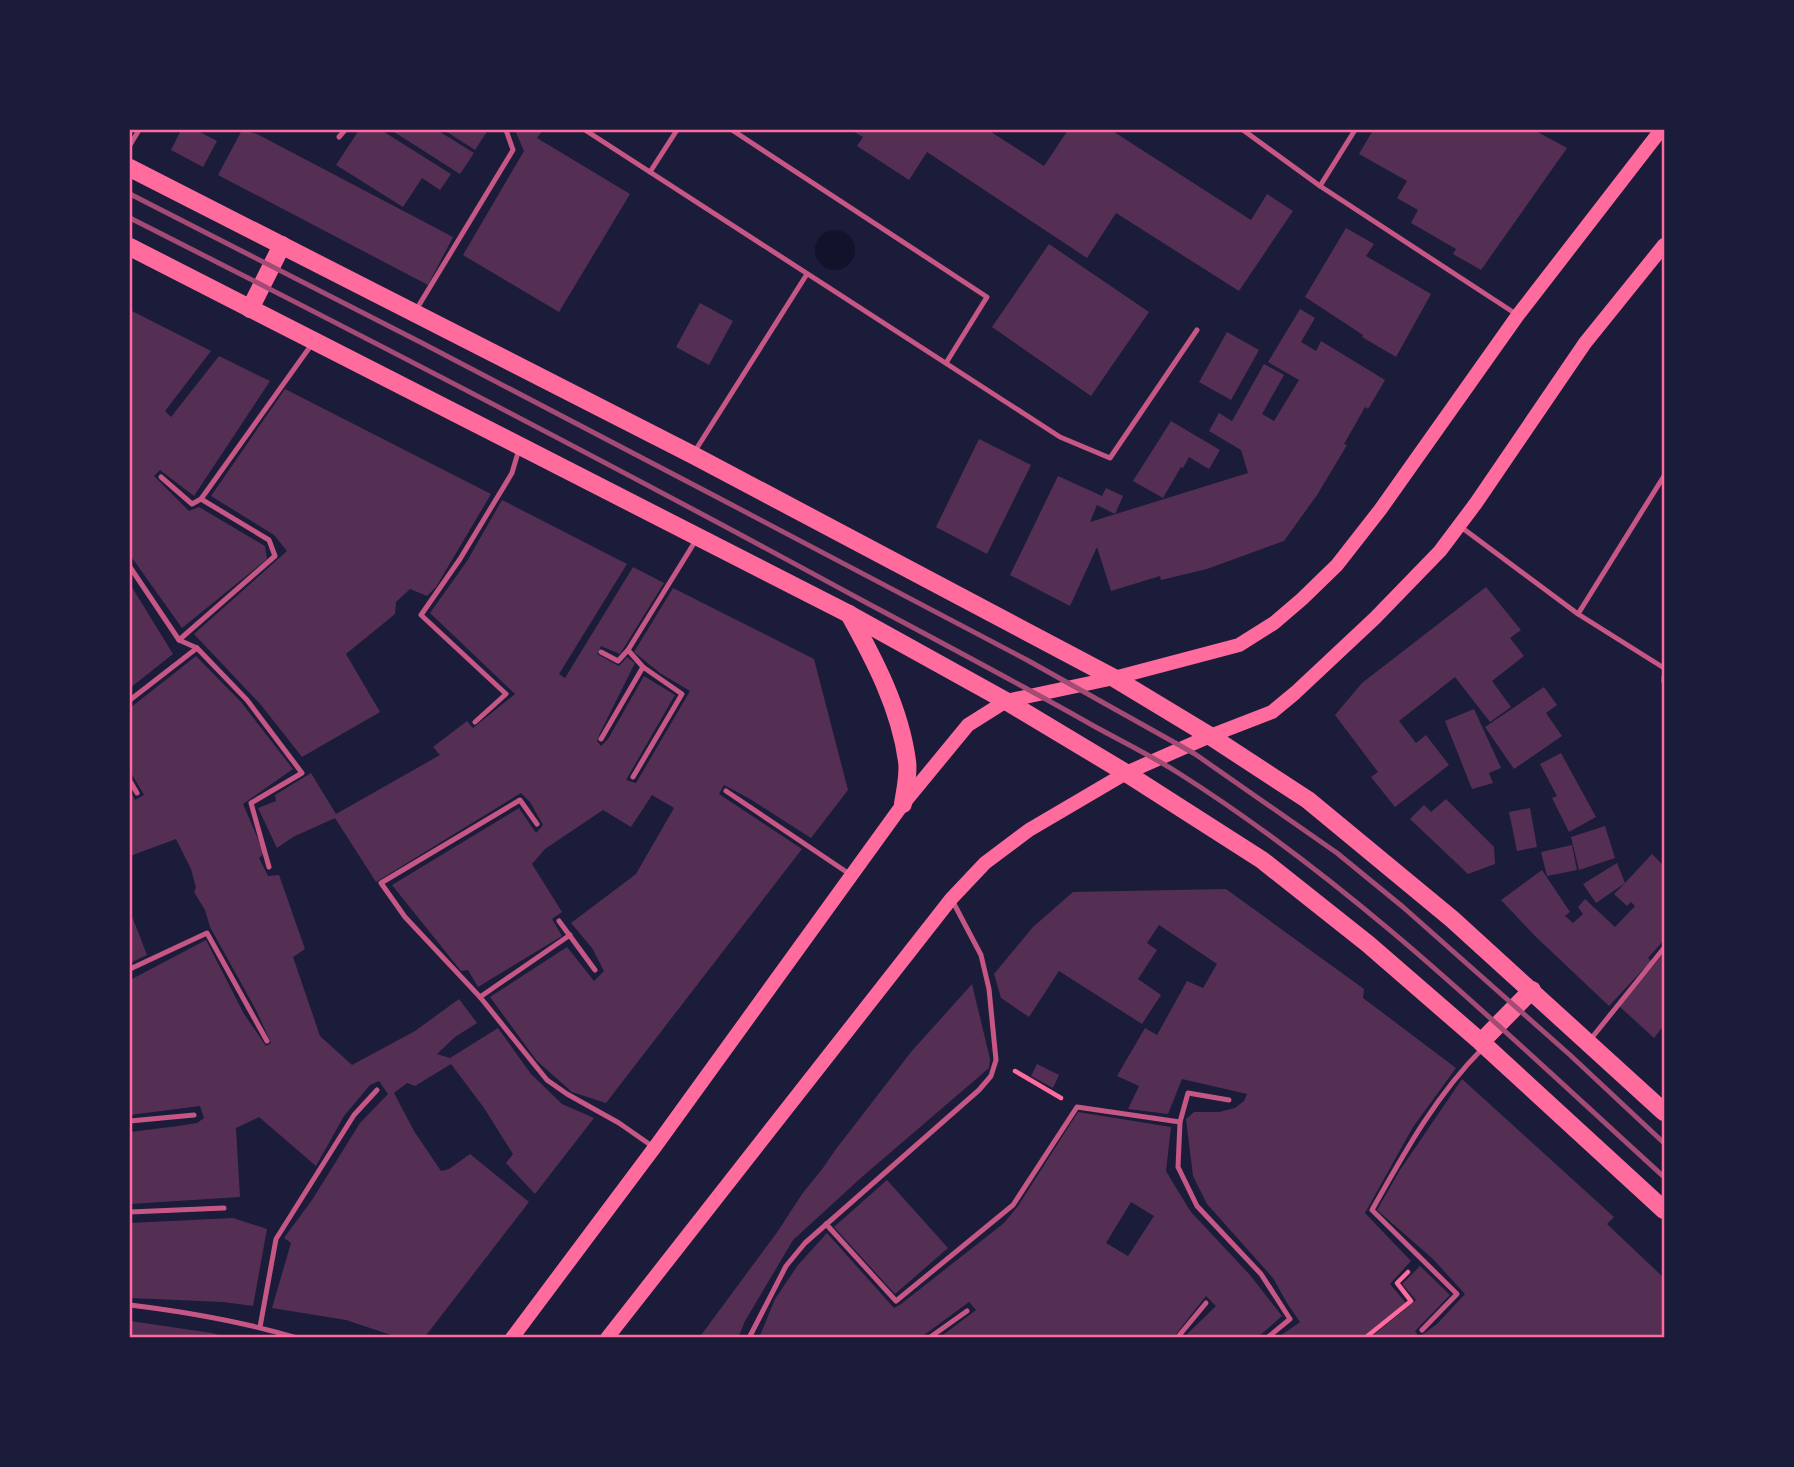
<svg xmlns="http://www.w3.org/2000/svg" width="1794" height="1467" font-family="'Nunito Sans',sans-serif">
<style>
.water{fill:#12122b}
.building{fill:#542f53;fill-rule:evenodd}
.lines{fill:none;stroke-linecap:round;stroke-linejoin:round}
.path{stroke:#ff6b9d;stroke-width:4.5}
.service{stroke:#c65784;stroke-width:5}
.secondary{stroke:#ff6b9d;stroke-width:14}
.primary{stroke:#ff6b9d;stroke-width:18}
.rail{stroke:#a44b75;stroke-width:5}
.neatline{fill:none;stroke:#ff6b9d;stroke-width:2.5}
</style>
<rect width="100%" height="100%" fill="#1b1b3a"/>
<!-- water -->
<circle class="water" cx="835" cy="250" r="20"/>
<!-- building -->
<g class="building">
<polygon points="181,130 196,130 217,141 203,167 171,150"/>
<polygon points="242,130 257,134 453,237 428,285 218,175"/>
<polygon points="359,130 381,130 451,174 440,190 422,178 403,207 336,165"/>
<polygon points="391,130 437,130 474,153 460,174"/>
<polygon points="444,130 488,130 475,150"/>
<polygon points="515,130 543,130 537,138 630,194 559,312 463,255 524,151"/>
<polygon points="851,130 988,130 1044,166 1068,130 1111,130 1251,220 1267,194 1293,211 1239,291 1116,213 1087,258 927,152 909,180 857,146 863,137"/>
<polygon points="1373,130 1534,130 1567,148 1481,270 1453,254 1456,249 1411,223 1418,210 1397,198 1407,181 1359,154"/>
<polygon points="1346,228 1374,244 1366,256 1431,294 1396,357 1362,337 1363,335 1305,297"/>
<polygon points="1049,244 1149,312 1091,396 992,327"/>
<polygon points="700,303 733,321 709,365 676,347"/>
<polygon points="1300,309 1315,318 1301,342 1316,351 1321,341 1385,380 1368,409 1365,407 1356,423 1344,444 1347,445 1317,495 1284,541 1207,569 1161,580 1160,576 1111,591 1097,547 1070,606 1010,575 1058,476 1102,496 1106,488 1123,496 1115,514 1097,505 1090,522 1248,473 1241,450 1209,431 1219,413 1232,421 1264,364 1284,375 1262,414 1274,421 1299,380 1268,362"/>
<polygon points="130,310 211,351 165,411 171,417 219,356 270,381 194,496 160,470 154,476 189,511 199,507 265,546 267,559 182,628 130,555"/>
<polygon points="1227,332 1259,350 1231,400 1199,382"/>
<polygon points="285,389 491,494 436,587 427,596 410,589 396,602 395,614 346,654 380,712 302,757 261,705 194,634 287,551 274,535 211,496"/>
<polygon points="1171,421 1220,450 1209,469 1189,457 1183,468 1181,467 1163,498 1133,481"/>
<polygon points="979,439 1031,465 987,554 936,527"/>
<polygon points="502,500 627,564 559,674 565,678 633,567 664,583 620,654 601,646 597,654 619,666 627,657 635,663 600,733 597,741 601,746 608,739 644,676 675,695 626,780 636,783 690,691 660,673 634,652 673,588 814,659 848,790 811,838 750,799 724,785 719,794 802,849 606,1103 572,1092 537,1061 490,997 567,947 594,981 604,971 592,948 571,923 636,874 674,808 652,795 631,827 603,810 545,849 532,864 562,912 552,919 562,936 478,987 468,970 461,971 392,885 519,808 536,833 543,825 530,802 521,793 376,882 335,818 293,837 277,848 258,808 276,801 275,795 311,773 336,814 440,755 433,747 467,721 473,728 515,694 430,613 467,561"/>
<polygon points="130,584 173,654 130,688"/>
<polygon points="1486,587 1521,630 1510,638 1524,656 1492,681 1511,707 1490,722 1455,677 1399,721 1416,743 1426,735 1449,765 1395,807 1371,777 1378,772 1335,715 1362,683"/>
<polygon points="196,656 241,702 293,769 243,804 264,853 259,858 268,876 279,875 305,949 293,957 320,1036 352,1065 415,1031 459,999 477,1023 455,1037 437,1054 450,1058 498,1028 531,1074 562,1104 594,1118 535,1194 506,1163 513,1154 484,1108 451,1064 415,1086 407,1083 394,1093 414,1131 441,1171 449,1169 470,1154 529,1202 424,1338 400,1338 346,1320 272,1308 291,1243 284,1238 312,1200 360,1123 388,1094 379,1081 370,1085 344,1116 316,1166 259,1117 236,1128 240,1197 130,1204 130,1132 178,1126 197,1123 204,1118 200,1106 130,1115 130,980 206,940 244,1014 266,1046 271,1043 256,1010 210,927 205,910 194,892 196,888 191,869 176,839 130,856 130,790 135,800 144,795 130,771 130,708"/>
<polygon points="1544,687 1557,705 1546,713 1562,736 1514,769 1485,727"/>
<polygon points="1474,709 1501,768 1489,773 1493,783 1472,789 1445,721"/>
<polygon points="1561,753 1596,817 1569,832 1552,798 1557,796 1540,764"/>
<polygon points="1446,799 1494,847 1495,864 1468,874 1410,819 1424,805 1431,812"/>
<polygon points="1530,808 1537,847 1517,851 1509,812"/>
<polygon points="1605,826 1615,858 1579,870 1571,837"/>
<polygon points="1572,845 1577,870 1547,876 1541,852"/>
<polygon points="1652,854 1664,866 1664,940 1648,958 1651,961 1609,1006 1535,936 1501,900 1542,870 1570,912 1565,916 1573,923 1583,914 1578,907 1585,899 1615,927 1635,906 1631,902 1627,906 1614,894 1625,883 1596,903 1583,884 1617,863 1625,883"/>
<polygon points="1226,889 1364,989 1363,998 1456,1068 1413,1127 1365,1213 1411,1261 1390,1284 1406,1303 1362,1338 1277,1338 1300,1322 1287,1303 1273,1278 1207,1204 1193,1176 1186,1119 1194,1112 1219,1112 1235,1108 1244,1101 1247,1094 1182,1079 1168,1114 1128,1109 1139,1086 1117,1076 1145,1028 1157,1035 1187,981 1203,988 1217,964 1159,925 1147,943 1157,950 1138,979 1161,995 1142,1024 1059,971 1029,1017 1001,998 994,974 1033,927 1073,892"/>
<polygon points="130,911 147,955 130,963"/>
<polygon points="1664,953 1664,1025 1654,1038 1619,1006"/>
<polygon points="972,984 990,1059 989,1068 863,1176 793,1240 745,1321 738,1338 699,1338 778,1231 802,1194 823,1168 836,1149 911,1052"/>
<polygon points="1037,1064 1059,1075 1053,1088 1031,1076"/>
<polygon points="1462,1079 1614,1217 1607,1224 1664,1278 1664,1338 1370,1338 1416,1300 1402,1284 1420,1266 1450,1295 1415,1331 1419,1337 1437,1324 1465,1294 1433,1259 1377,1210 1400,1170"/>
<path d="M1078,1112L1171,1127L1166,1171L1175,1186L1191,1212L1250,1275L1282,1316L1257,1338H1183L1216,1306L1206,1296L1173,1338H939L976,1310L969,1302L920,1338H759L775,1299L798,1265L827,1233L894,1308L901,1304L1004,1223L1018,1206ZM1131,1202L1154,1216L1128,1256L1106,1243Z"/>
<polygon points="887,1180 948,1248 895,1294 834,1227"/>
<polygon points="233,1218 267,1229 253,1306 223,1302 130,1298 130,1223"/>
<polygon points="130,1321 212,1333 229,1338 130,1338"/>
</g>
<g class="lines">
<!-- path -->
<g class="path">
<polyline points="1015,1071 1061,1098"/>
<polyline points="1365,1338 1411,1301 1397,1283 1408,1272"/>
</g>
<!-- service -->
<g class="service">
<polyline points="585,130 1060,437 1110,458 1197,330"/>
<polyline points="732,130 987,297 946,363"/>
<polyline points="1243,130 1320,186 1516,314"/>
<polyline points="339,137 345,130"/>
<polyline points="130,145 139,130"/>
<polyline points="650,172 677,130"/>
<polyline points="1320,186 1355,130"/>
<polyline points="416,310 513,150 506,130"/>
<polyline points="695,451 807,274"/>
<polyline points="161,477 192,504 201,499"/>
<polyline points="1461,527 1578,614 1664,668"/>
<polyline points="130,567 179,640 197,648 247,700 302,773 251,803 269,867"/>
<polyline points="1578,614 1664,476"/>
<polyline points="179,640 275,556 269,540 201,499 312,344"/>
<polyline points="628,650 696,540"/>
<polyline points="601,652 618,661 628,650 643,667 682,694 633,777"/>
<polyline points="1664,677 1664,682"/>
<polyline points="130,700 197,648"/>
<polyline points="475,722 506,694 421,615 460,559 512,473 519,449"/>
<polyline points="601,739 643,667"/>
<polyline points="130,781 137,793"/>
<polyline points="726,791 851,875"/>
<polyline points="537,824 520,800 381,883 405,917 480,997 547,1080 567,1094 619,1123 652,1146"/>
<polyline points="559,921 595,970"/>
<polyline points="130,969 207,933 267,1041"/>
<polyline points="480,997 570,935"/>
<polyline points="1590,1040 1664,948"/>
<polyline points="1229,1100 1188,1093 1180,1122 1178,1167 1197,1206 1261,1274 1290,1319 1267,1338"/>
<polyline points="130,1121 194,1115"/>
<polyline points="130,1212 224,1208"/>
<polyline points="826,1224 896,1301 1013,1205 1077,1107 1180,1122"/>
<path d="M130,1305C187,1312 241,1321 297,1338"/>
<polyline points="260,1327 276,1239 354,1115 377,1090"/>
<path d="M1422,1330L1457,1294L1372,1210C1404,1153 1436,1095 1483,1048"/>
<polyline points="749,1338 786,1266 805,1243 979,1090 991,1076 996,1060 989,989 981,955 952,900"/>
<polyline points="929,1338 967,1311"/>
<polyline points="1177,1338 1206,1303"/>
</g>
<!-- secondary -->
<g class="secondary">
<polyline points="512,1338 655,1147 903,804 968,725 1006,701 1114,678 1239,645 1274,623 1302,599 1337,565 1380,510 1518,315 1661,130"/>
<polyline points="607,1338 951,899 985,863 1029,830 1126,773 1210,736 1272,712 1295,693 1375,618 1440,551 1476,503 1585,343 1664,245"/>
</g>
<!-- primary -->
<g class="primary">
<polyline points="130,168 693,455 1114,678 1210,736 1308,800 1452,919 1664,1112"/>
<polyline points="130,247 849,614 1006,701 1126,773 1262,860 1368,944 1481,1042 1664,1210"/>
<polyline points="250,309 282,245"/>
<path d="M849,614C874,659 900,708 907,761C909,774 905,791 903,804"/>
<polyline points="1481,1042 1532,990"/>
</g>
<!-- rail -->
<g class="rail">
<polyline points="130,194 422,343 715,496 1027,660 1195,754 1337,853 1403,907 1570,1055 1664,1143"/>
<path d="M130,218C377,343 623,470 867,603C942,643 1018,683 1092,725C1121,741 1152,756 1180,774C1358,887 1509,1036 1664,1177"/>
</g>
</g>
<!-- border -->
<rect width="1794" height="1467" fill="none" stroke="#1b1b3a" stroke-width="262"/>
<rect x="131" y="131" width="1532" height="1205" class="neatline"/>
</svg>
